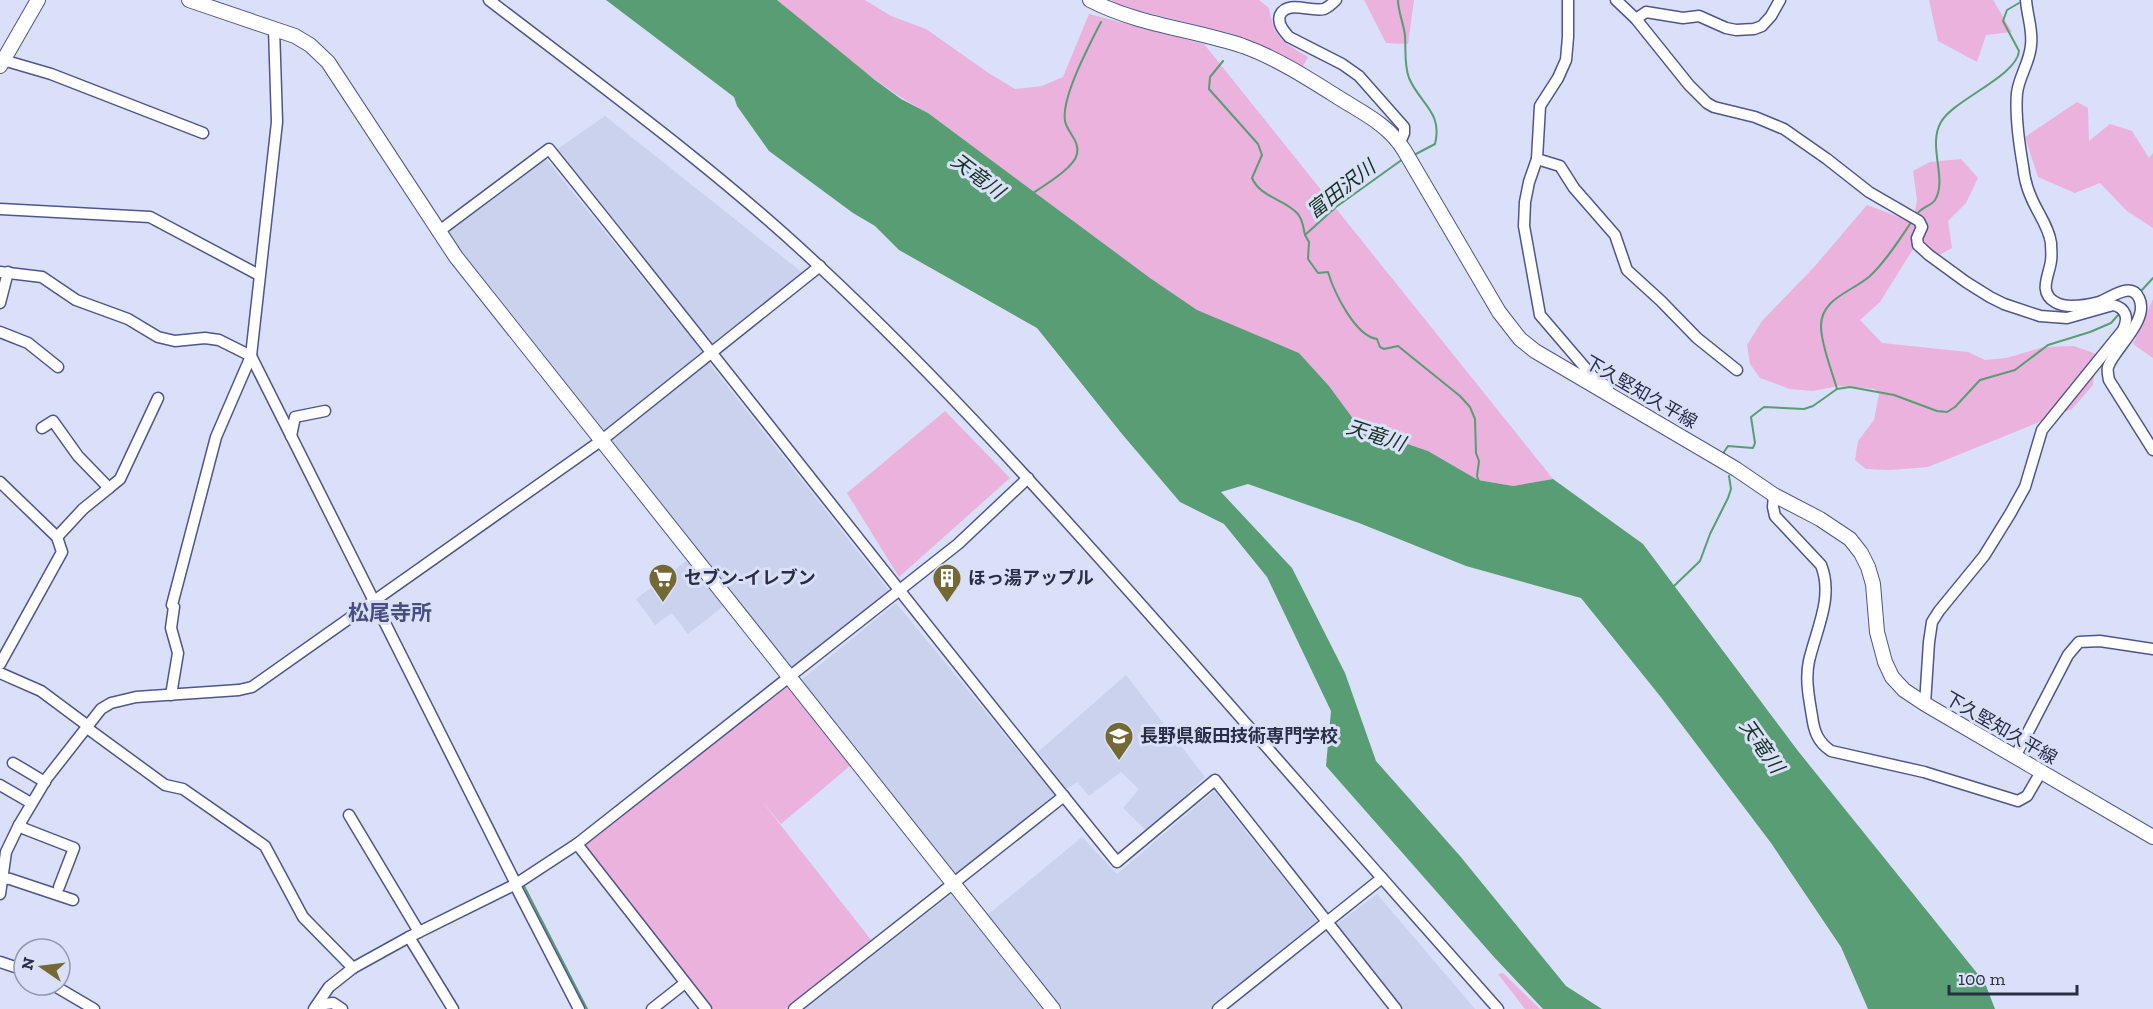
<svg xmlns="http://www.w3.org/2000/svg" width="2153" height="1009" font-family="'Zilla Slab','Noto Sans JP',serif">
<style>
.built{fill:#cbd2ee}
.green{fill:#eab2dc}
.water{fill:#589d73}
.lines{fill:none;stroke-linecap:round;stroke-linejoin:round}
.stream{stroke:#589d73;stroke-width:2}
.street-casing{stroke:#4e568d;stroke-width:13}
.secondary-casing{stroke:#4e568d;stroke-width:16}
.street{stroke:#fff;stroke-width:10}
.secondary{stroke:#fff;stroke-width:14}
.labels{text-anchor:middle;stroke-width:6;stroke-linejoin:round;paint-order:stroke}
.street-label{font-size:18px;fill:#292e46;stroke:#dae0f9}
.poi-label{font-size:18px;font-weight:bold;fill:#292e46;stroke:#dae0f9;text-anchor:start}
.water-label{font-size:20px;font-style:italic;fill:#133220;stroke:#dae0f9}
.quarter-label{font-size:21px;font-weight:bold;fill:#464e84;stroke:#dae0f9}
</style>
<rect width="100%" height="100%" fill="#dae0f9"/>
<!-- built -->
<g class="built">
<polygon points="605,116 804,274 713,348 556,150"/>
<polygon points="546,159 704,354 603,434 445,235"/>
<polygon points="709,363 890,592 790,670 609,442"/>
<polygon points="690,558 725,605 688,634 672,613 655,625 636,599"/>
<polygon points="896,603 1056,797 953,877 800,681"/>
<polygon points="1126,675 1205,777 1147,831 1123,808 1139,789 1121,772 1089,796 1077,782 1067,789 1038,752"/>
<polygon points="1214,791 1318,922 1209,1009 1058,1009 985,917 1082,837 1117,874"/>
<polygon points="952,894 1043,1009 805,1009"/>
<polygon points="1377,894 1475,1009 1403,1009 1337,924"/>
</g>
<!-- green -->
<g class="green">
<path d="M777,0H865L891,16L926,29L990,74L1015,89L1042,86L1063,77L1089,14L1204,44L1553,479L1513,486L1478,480L1428,451L1390,438L1361,431L1329,386L1299,353L1198,311L1150,278L928,113C872,83 826,40 777,0Z"/>
<path d="M1111,0H1259L1269,8C1275,40 1282,41 1308,57L1302,68L1233,34L1124,7Z"/>
<polygon points="1364,0 1414,0 1408,44 1386,43"/>
<polygon points="1929,0 1993,0 2012,32 1986,35 1977,62 1938,41"/>
<polygon points="2077,102 2088,108 2089,141 2110,124 2132,131 2149,158 2153,153 2153,228 2127,211 2100,183 2075,193 2038,177 2025,137"/>
<polygon points="1961,159 1978,178 1966,203 1948,221 1952,248 1939,255 1915,246 1880,302 1860,320 1882,343 1968,352 1985,360 2006,358 2044,347 2074,346 2096,354 2093,385 2072,409 1928,467 1891,470 1866,469 1855,460 1858,441 1874,420 1879,394 1875,389 1838,386 1813,391 1790,389 1760,378 1750,364 1747,345 1762,321 1815,266 1867,205 1913,222 1917,200 1913,171 1930,162"/>
<polygon points="2153,299 2153,358 2133,344"/>
<polygon points="945,411 1010,478 899,577 847,493"/>
<polygon points="785,686 791,687 851,765 781,824 760,799 872,941 785,1009 713,1009 583,846"/>
<polygon points="1503,973 1540,1009 1525,1009 1498,974"/>
</g>
<!-- water -->
<polygon class="water" points="606,0 777,0 875,80 901,99 928,113 1150,278 1197,310 1299,353 1329,386 1362,431 1390,438 1428,451 1478,480 1513,486 1553,479 1643,544 1798,751 1985,983 1995,1009 1868,1009 1841,947 1771,843 1660,696 1581,598 1466,566 1359,523 1248,484 1221,492 1292,568 1345,673 1376,761 1460,856 1566,986 1602,1009 1543,1009 1494,957 1326,766 1331,711 1267,577 1224,524 1180,502 1122,434 1037,328 899,250 875,226 853,213 769,151 737,106 734,97"/>
<g class="lines">
<!-- stream -->
<g class="stream">
<path d="M1398,0C1398,12 1404,24 1405,36C1406,50 1404,65 1409,78C1420,104 1443,112 1435,144L1414,155"/>
<path d="M1223,61L1210,77L1209,89L1258,144L1262,155L1252,178C1260,197 1284,199 1297,213C1303,219 1303,227 1305,235"/>
<path d="M1403,159L1336,207L1305,235L1309,242L1308,259L1318,273L1328,272C1334,292 1355,336 1377,339L1380,347L1384,349L1398,346L1460,396L1470,407L1475,419L1476,453L1479,461L1477,476L1479,482"/>
<path d="M1033,193C1045,185 1074,168 1077,154C1080,141 1067,132 1065,121C1061,97 1090,44 1101,22"/>
<path d="M1917,214C1922,207 1931,206 1935,200C1948,179 1927,146 1941,122C1953,100 2017,76 2019,51L2003,21L2007,10L2019,3"/>
<polyline points="2142,290 2153,278"/>
<path d="M1837,389C1832,371 1821,345 1821,326C1821,298 1852,292 1870,276C1886,261 1900,239 1912,221"/>
<polyline points="1724,455 1724,452 1728,446 1753,448 1755,443 1751,417 1764,407 1804,409 1813,406 1837,389 1850,387 1894,395 1937,411 1947,412 1955,407 1980,380 2015,370 2048,345 2090,332 2111,323 2119,314"/>
<polyline points="1673,587 1700,561 1710,534 1728,498 1731,489 1729,476"/>
<polyline points="524,886 587,1009"/>
</g>
<!-- street casing -->
<g class="street-casing">
<g id="street">
<path d="M489,0C601,86 716,169 819,266C949,387 1066,520 1184,653C1288,772 1393,891 1498,1009"/>
<path d="M1336,0C1332,4 1329,7 1324,9C1309,12 1288,0 1280,15C1277,24 1284,31 1289,37L1342,64L1359,76L1404,127V133L1400,143"/>
<polyline points="1568,0 1568,37 1566,60 1558,78 1540,106 1537,159 1529,182 1525,202 1524,226 1540,315 1594,378 1608,387"/>
<path d="M1616,0L1636,19L1689,85L1707,103L1714,107L1755,117L1784,129L1827,159L1869,192L1919,221L1922,227L1917,238L1918,245L1929,255L1966,282L1990,297L2004,304L2040,316L2067,318L2113,305C2126,308 2129,318 2123,330L2042,430L2025,487L2010,514L1984,556L1939,611L1932,622L1929,642L1925,704"/>
<path d="M2026,0C2027,15 2033,30 2031,45C2030,62 2019,76 2017,93C2015,116 2019,143 2023,166C2024,176 2027,188 2031,197C2037,212 2049,227 2051,243C2051,249 2052,255 2051,261C2049,276 2038,292 2055,302C2066,309 2087,305 2099,302C2111,298 2131,281 2139,298C2150,320 2114,349 2108,367C2107,371 2108,375 2109,380L2153,450"/>
<polyline points="1636,19 1646,12 1683,18 1699,16 1726,28 1736,30 1754,29 1762,26 1771,16 1780,0"/>
<polyline points="3,60 51,74 203,133"/>
<polyline points="1537,159 1560,166 1574,188 1615,235 1627,270 1661,301 1697,338 1737,370"/>
<polyline points="0,209 150,217 259,275"/>
<path d="M438,232L549,149C740,386 925,626 1117,862L1215,780L1396,1009"/>
<polyline points="0,272 42,277 76,300 128,319 158,337 175,341 205,338 219,340 251,356 516,884"/>
<polyline points="0,303 8,272"/>
<polyline points="0,332 28,343 58,367"/>
<polyline points="42,428 53,421 78,456 109,488 83,509 57,537"/>
<polyline points="291,436 295,417 325,411"/>
<polyline points="0,482 57,537 62,552 0,664"/>
<polyline points="109,488 120,479 158,398"/>
<path d="M1774,495L1773,507L1775,516L1821,565C1834,597 1816,630 1809,661C1805,679 1809,698 1812,716C1814,732 1818,742 1831,751L1924,772L2018,801L2027,796L2041,772"/>
<polyline points="0,673 41,691 88,726"/>
<polyline points="171,695 178,653 171,628 174,607 172,605 216,437 251,356 277,122 274,28"/>
<polyline points="87,728 165,785 183,789 265,846 303,917 353,968"/>
<polyline points="2015,757 2068,655 2079,642 2100,641 2153,649"/>
<polyline points="13,763 45,782"/>
<polyline points="0,785 31,803"/>
<polyline points="349,815 419,932"/>
<polyline points="19,825 25,829 74,848 59,887"/>
<polyline points="577,844 706,1009"/>
<polyline points="2,878 10,879 73,900"/>
<polyline points="515,885 579,1009"/>
<polyline points="0,894 6,852 19,825 47,778 101,709 111,703 136,697 239,690 252,687 602,440 820,266"/>
<polyline points="409,937 453,1009"/>
<polyline points="0,962 24,970"/>
<polyline points="53,985 94,1009"/>
<polyline points="317,1005 333,1003 342,1009"/>
<polyline points="314,1009 329,987 353,968 409,937 516,884 577,844 958,544 1028,478"/>
<polyline points="652,1009 685,983"/>
<polyline points="794,1009 1064,796"/>
<polyline points="1218,1009 1382,878"/>
</g>
</g>
<!-- secondary casing -->
<g class="secondary-casing">
<g id="secondary">
<polyline points="189,0 295,36 310,45 328,62 456,257 1053,1009"/>
<path d="M1090,0C1138,25 1192,29 1243,46C1279,59 1312,81 1344,101C1367,115 1390,127 1404,150L1499,312L1520,339L1535,351L1736,469L1774,495L1820,519L1850,539L1861,553L1868,567L1873,584L1877,632L1885,662L1892,677L1904,690L1925,704L2153,837"/>
<polyline points="0,66 38,0"/>
</g>
</g>
<!-- street -->
<use href="#street" class="street"/>
<!-- secondary -->
<use href="#secondary" class="secondary"/>
</g>
<!-- icons -->
<defs>
<g id="supermarket-pin" transform="scale(1.5)"><path d="M0 17L-7.5 6A9.5 9.5 0 1 1 7.5 6Z" fill="#746835" stroke="#dae0f9"/><path d="M-6-5.5h2.5l.6 2H6L4.5 2H-2.5L-4.4-4H-6ZM-1.5 3.2a1.3 1.3 0 1 0 .1 0ZM3 3.2a1.3 1.3 0 1 0 .1 0Z" fill="#fff"/></g>
<g id="building-pin" transform="scale(1.5)"><path d="M0 17L-7.5 6A9.5 9.5 0 1 1 7.5 6Z" fill="#746835" stroke="#dae0f9"/><path d="M-4-6H4V6H1V3H-1V6H-4ZM-2.5-4.3h1.7v1.8h-1.7ZM.8-4.3h1.7v1.8H.8ZM-2.5-1h1.7V.8h-1.7ZM.8-1h1.7V.8H.8Z" fill="#fff"/></g>
<g id="university-pin" transform="scale(1.5)"><path d="M0 17L-7.5 6A9.5 9.5 0 1 1 7.5 6Z" fill="#746835" stroke="#dae0f9"/><path d="M0-5L7-2L0 1L-7-2ZM-4 1L0 2.5L4 1V4Q0 6-4 4Z" fill="#fff"/></g>
</defs>
<g fill-rule="evenodd">
<use href="#supermarket-pin" x="663" y="578"/>
<use href="#building-pin" x="947" y="578"/>
<use href="#university-pin" x="1119" y="736"/>
</g>
<g class="labels">
<!-- street labels -->
<g class="street-label">
<text transform="translate(1641 392) rotate(30)" y="6">下久堅知久平線</text>
<text transform="translate(2001 728) rotate(30)" y="6">下久堅知久平線</text>
</g>
<!-- poi labels -->
<g class="poi-label">
<text x="684" y="584">セブン-イレブン</text>
<text x="968" y="584">ほっ湯アップル</text>
<text x="1140" y="742">長野県飯田技術専門学校</text>
</g>
<!-- water labels -->
<g class="water-label">
<text transform="translate(978 176) rotate(37)" y="7">天竜川</text>
<text transform="translate(1341 189) rotate(-38)" y="7">富田沢川</text>
<text transform="translate(1376 435) rotate(18)" y="7">天竜川</text>
<text transform="translate(1762 746) rotate(55)" y="7">天竜川</text>
</g>
<!-- quarter labels -->
<g class="quarter-label">
<text x="390" y="620">松尾寺所</text>
</g>
</g>
<!-- north arrow -->
<g transform="translate(42 967) rotate(284)"><circle r="28" fill="#dae0f9" stroke="#9399b1" stroke-width="1.5"/>
<path d="M0-4.5L10 22L0 15L-10 22Z" fill="#746835"/>
<text y="-9" font-size="16" font-weight="bold" text-anchor="middle" fill="#292e46">N</text>
</g>
<!-- scale -->
<path d="M1949 985v9h128v-9" fill="none" stroke="#292e46" stroke-width="3"/>
<text x="1958" y="985" font-size="18" fill="#292e46" stroke="#dae0f9" stroke-width="4.5" paint-order="stroke">100 m</text>
</svg>
